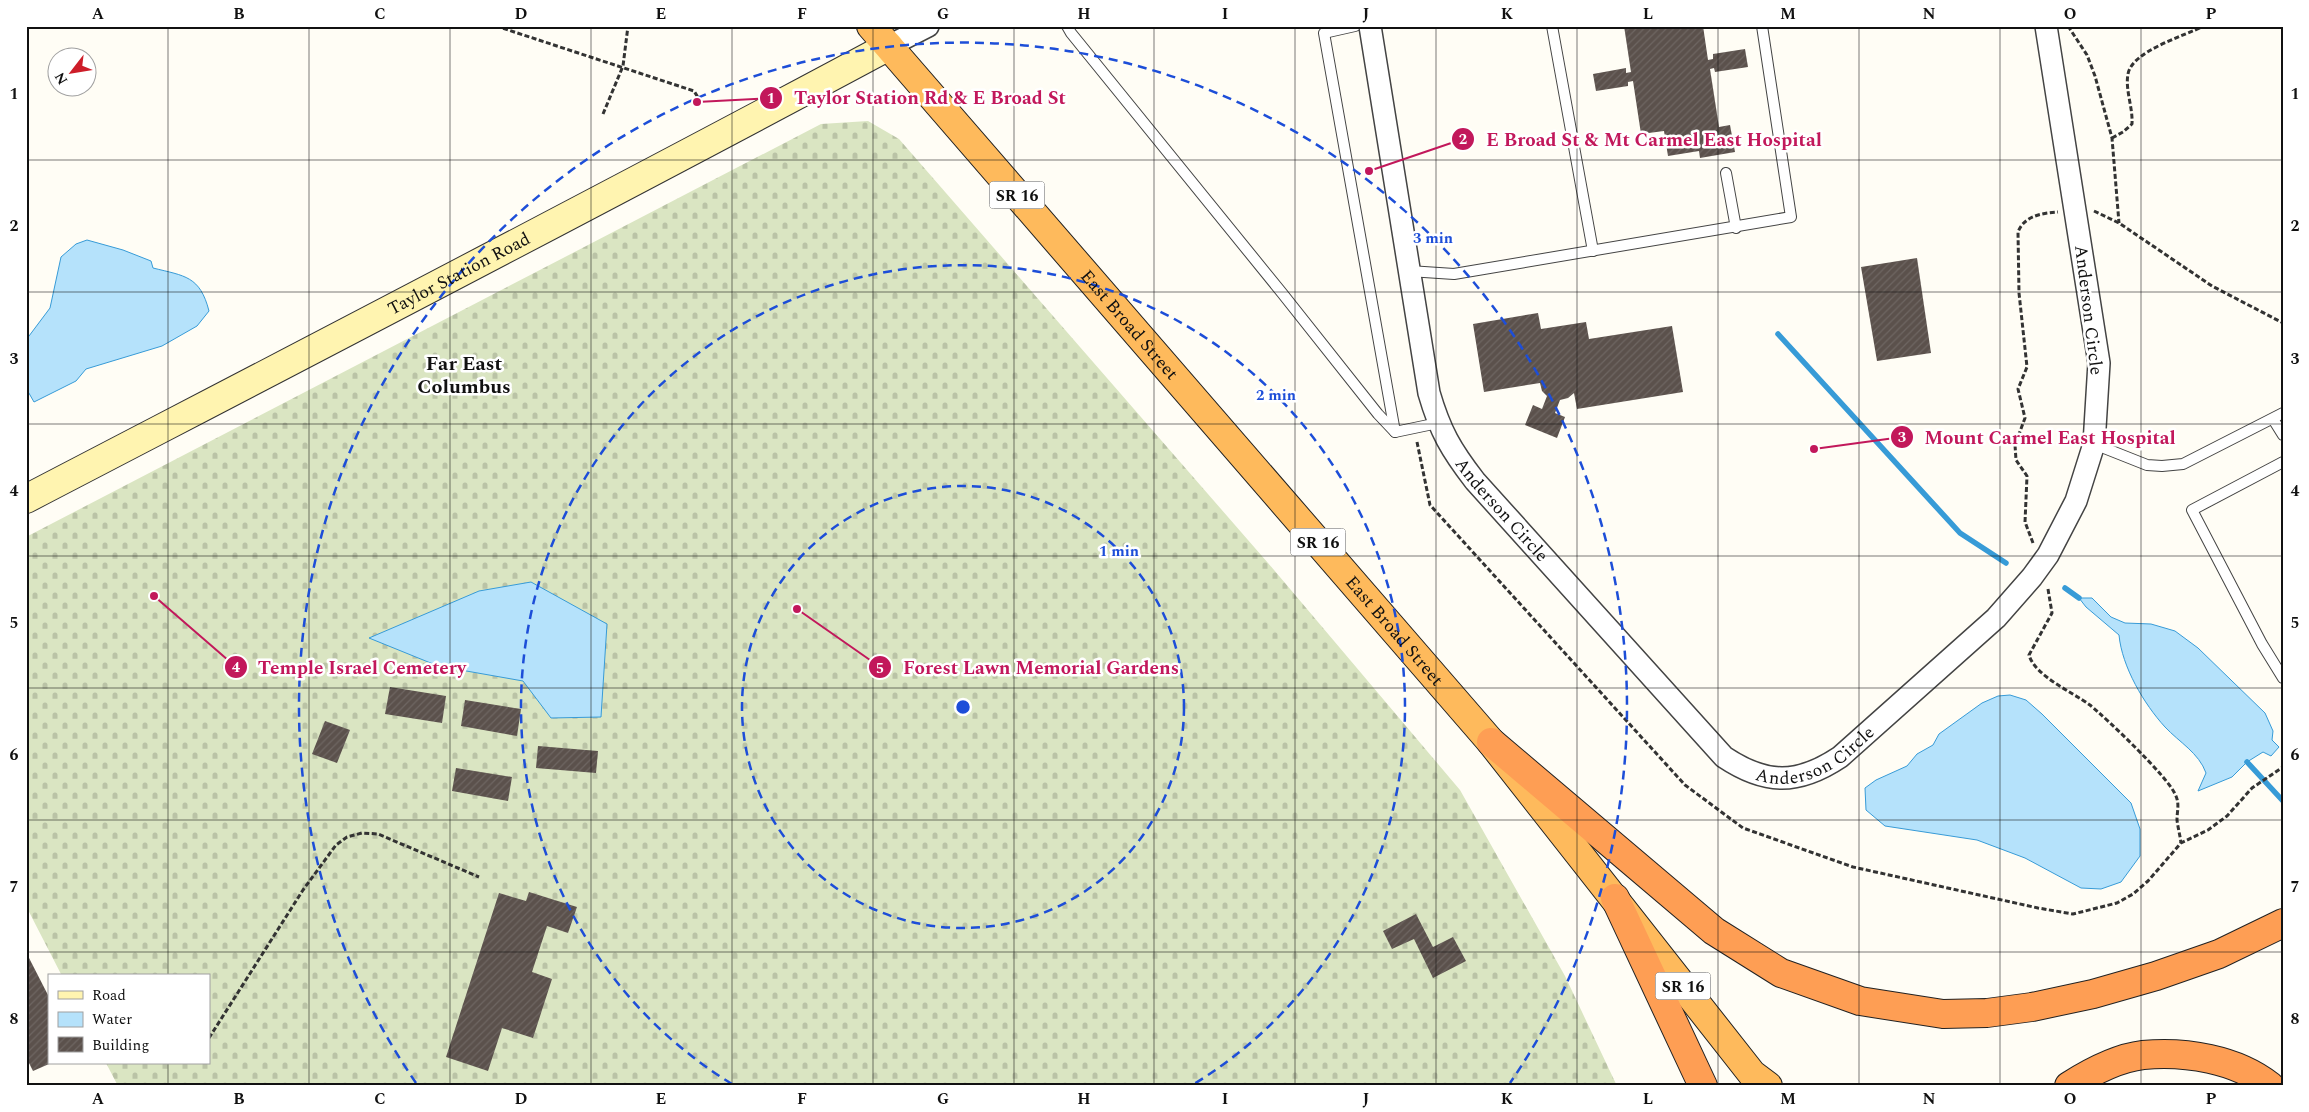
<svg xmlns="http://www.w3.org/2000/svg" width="2309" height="1112" font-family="Spectral,serif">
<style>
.cemetery{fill:url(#cemetery-stones)}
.water{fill:#b5e2fb;stroke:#379bd7}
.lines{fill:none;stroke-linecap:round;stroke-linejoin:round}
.stream{stroke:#379bd7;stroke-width:5.5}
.building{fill:url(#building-hatch)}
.service-casing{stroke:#444;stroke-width:12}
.minor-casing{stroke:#444;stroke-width:24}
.secondary-casing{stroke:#333;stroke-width:30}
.trunk-casing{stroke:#222;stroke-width:30}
.motorway-casing{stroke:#222;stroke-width:30}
.path{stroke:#333;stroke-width:3;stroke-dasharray:5 2.5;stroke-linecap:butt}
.service{stroke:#fff;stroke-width:10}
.minor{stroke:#fff;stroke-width:21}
.secondary{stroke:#fff4b0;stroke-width:28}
.trunk{stroke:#feba5c;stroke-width:28}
.motorway{stroke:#fe9e54;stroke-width:28}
.grid{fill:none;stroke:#111;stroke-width:1;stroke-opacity:0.55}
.ring{fill:none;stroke:#1d4ed8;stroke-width:2.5;stroke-dasharray:9 6}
.labels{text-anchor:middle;stroke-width:5;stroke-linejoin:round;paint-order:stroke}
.shield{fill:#fff;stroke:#585858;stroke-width:1}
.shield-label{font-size:16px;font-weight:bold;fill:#111}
.street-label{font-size:18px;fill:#111;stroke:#fff}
.quarter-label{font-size:20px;font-weight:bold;fill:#111;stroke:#fff}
.centre{fill:#1d4ed8;stroke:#fff;stroke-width:2.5}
.ring-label{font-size:15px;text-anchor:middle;font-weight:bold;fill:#1d4ed8;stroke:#fff;stroke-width:5;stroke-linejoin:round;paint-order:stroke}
.leader{fill:none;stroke:#c2185b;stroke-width:2}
.callout-dot{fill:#c2185b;stroke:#fff;stroke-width:2}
.mark-label{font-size:15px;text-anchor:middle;font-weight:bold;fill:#fff}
.callout-label{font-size:19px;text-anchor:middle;font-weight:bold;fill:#c2185b;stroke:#fff;stroke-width:5;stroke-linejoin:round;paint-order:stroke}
.neatline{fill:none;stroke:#111;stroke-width:2}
.grid-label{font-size:16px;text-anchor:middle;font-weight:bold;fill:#111}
</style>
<defs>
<pattern id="cemetery-stones" width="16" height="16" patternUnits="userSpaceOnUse" patternTransform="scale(1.25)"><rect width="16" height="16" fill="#dae5c2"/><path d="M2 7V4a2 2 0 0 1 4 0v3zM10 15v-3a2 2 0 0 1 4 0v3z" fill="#bac3a6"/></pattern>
<pattern id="building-hatch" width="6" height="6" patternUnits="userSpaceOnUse" patternTransform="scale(1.25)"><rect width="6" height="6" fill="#5b514c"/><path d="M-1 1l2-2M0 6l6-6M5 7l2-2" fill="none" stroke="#6e6662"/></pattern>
</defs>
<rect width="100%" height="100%" fill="#fffdf5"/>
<!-- cemetery -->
<polygon class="cemetery" points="868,121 899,139 1268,563 1460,790 1565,976 1617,1086 118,1086 106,1063 209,1063 209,976 62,976 26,906 26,537 821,124"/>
<!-- water -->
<g class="water">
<path d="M87,240L123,250L151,261L153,268C185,276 200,276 209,311L197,326L162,346L86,369L76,381L34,402L26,388V340L50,308L61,257L76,244Z"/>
<polygon points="531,582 607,624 601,717 551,718 523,681 438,666 369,638 479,591"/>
<path d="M2079,598H2092L2111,617L2125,623L2151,624L2175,631L2198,648L2265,713L2273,731L2272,740L2279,747L2271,756L2263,752L2247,762L2232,777L2198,791L2206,773C2199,753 2179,742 2165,727C2144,704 2122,667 2119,635L2086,607Z"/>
<polygon points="2010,695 2026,700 2042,714 2131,803 2140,829 2140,856 2121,882 2101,889 2081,888 2025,858 1977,840 1885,826 1866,810 1865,788 1876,780 1907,766 1917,754 1933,745 1939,734 1982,703 1998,696"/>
</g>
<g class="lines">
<!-- stream -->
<g class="stream">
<polyline points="1778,334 1960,533 2006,563"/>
<polyline points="2065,588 2079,598"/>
<polyline points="2247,762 2283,801"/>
</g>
</g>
<!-- building -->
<g class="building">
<polygon points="1624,26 1703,26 1708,60 1713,59 1713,54 1745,49 1748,67 1715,72 1714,68 1710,69 1719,127 1730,125 1735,152 1700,158 1699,151 1668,156 1664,131 1641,134 1633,81 1628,82 1628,86 1596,91 1593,74 1626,68 1626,73 1631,72"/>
<polygon points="1917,258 1931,353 1877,361 1861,267"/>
<polygon points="1538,313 1541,329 1586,322 1589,339 1672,326 1683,392 1577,409 1574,393 1568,398 1560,400 1555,413 1565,417 1557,438 1525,425 1533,405 1542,409 1547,396 1542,391 1540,383 1484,392 1473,324"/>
<polygon points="390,687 446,696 442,723 385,714"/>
<polygon points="465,700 521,709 517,736 461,726"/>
<polygon points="325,721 350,730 337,763 312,754"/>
<polygon points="538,746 598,751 596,773 536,768"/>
<polygon points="456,768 512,777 508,801 452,791"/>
<polygon points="529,892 577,907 568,933 547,926 532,972 552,979 533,1038 502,1028 488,1071 446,1057 499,893 526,901"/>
<polygon points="1416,914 1433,947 1453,937 1466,961 1433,978 1414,939 1392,949 1383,931"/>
<polygon points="28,956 49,997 49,1064 33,1071 26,1057 26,957"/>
</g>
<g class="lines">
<!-- service casing -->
<g class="service-casing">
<g id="service">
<polyline points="1067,26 1071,33 1282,293 1378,414 1395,432"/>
<polyline points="1355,26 1324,33 1395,432 1438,423"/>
<polyline points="1552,26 1593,251"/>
<polyline points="1726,173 1736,228"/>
<polyline points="1409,271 1454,274 1791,217 1762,26"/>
<polyline points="2273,419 2283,435"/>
<polyline points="2094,444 2147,465 2162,466 2183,464 2283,413"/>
<polyline points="2283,462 2192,510 2262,644 2283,678"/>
</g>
</g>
<!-- minor casing -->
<g class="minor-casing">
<g id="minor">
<path id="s1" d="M1370,26L1429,393C1440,431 1451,450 1475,481L1724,757C1766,785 1798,785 1840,757L1996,618L2032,577L2048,555L2076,501L2094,444L2099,363L2046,26"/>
<polyline points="889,46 928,26"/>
</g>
</g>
<!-- secondary casing -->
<g class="secondary-casing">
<g id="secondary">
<path id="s2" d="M26,499C314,349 602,200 889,46"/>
</g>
</g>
<!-- trunk casing -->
<g class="trunk-casing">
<g id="trunk">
<path id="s3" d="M871,26L1491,742L1752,1074L1768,1086"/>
</g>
</g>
<!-- motorway casing -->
<g class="motorway-casing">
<g id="motorway">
<polyline points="1491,742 1714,931 1781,973 1860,1001 1943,1014 1987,1013 2032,1007 2093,994 2156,976 2219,954 2283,923"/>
<polyline points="1615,898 1703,1086"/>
<path d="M2069,1086C2091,1072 2117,1058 2143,1055C2185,1051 2236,1059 2270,1086"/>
</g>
</g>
<!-- path -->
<g class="path">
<polyline points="496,26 694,91 702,104"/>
<polyline points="2068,26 2087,55 2095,76 2112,138 2119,223"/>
<polyline points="603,114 623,66 628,26"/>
<path d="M2112,138L2123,132L2132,124C2133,107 2125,90 2128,74C2132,51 2184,36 2204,26"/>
<polyline points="2094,211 2119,223 2212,286 2283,323"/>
<polyline points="1417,442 1430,505 1685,785 1743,828 1853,867 2038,908 2073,914 2117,903 2133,894 2148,881 2181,843 2208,830 2227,816 2252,788 2283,767"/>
<path d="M2033,543L2025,522L2027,476L2016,460L2015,445L2025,418L2018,389L2027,367L2019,293L2018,232C2024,216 2042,213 2058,212"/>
<path d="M2048,589L2052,613L2029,655C2035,676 2072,692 2090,705C2107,719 2167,776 2175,794C2180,803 2177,811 2177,820C2178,828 2180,835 2181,843"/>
<polyline points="209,1038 303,890 336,845 347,837 362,833 378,834 479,877"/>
</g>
<!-- service -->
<use href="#service" class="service"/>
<!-- minor -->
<use href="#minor" class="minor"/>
<!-- secondary -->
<use href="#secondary" class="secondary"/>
<!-- trunk -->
<use href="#trunk" class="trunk"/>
<!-- motorway -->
<use href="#motorway" class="motorway"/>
</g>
<!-- grid -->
<path class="grid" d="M168,26V976M309,26V1086M450,26V1086M591,26V1086M732,26V1086M873,26V1086M1014,26V1086M1154,26V1086M1295,26V1086M1436,26V1086M1577,26V1086M1718,26V1086M1859,26V1086M2000,26V1086M2141,26V1086M26,160H2283M26,292H2283M26,424H2283M26,556H2283M26,688H2283M26,820H2283M26,952H2283M168,1063V1086"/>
<!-- distance rings -->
<g class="ring">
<circle cx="963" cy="707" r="221"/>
<path d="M732 1084A442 442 0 1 1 1194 1084"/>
<path d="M416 1083A664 664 0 1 1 1510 1083"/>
</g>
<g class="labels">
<!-- shield labels -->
<g class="shield">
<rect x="989.5" y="181.5" width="55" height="27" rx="4"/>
<rect x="1290.5" y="528.5" width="55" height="27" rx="4"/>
<rect x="1655.5" y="972.5" width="55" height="27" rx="4"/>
</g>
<g class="shield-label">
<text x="1017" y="201">SR 16</text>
<text x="1318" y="548">SR 16</text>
<text x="1683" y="992">SR 16</text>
</g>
<!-- street labels -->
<g class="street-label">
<text dy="6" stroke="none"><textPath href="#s2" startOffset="488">Taylor Station Road</textPath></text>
<text transform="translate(2089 310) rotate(83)" y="6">Anderson Circle</text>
<text dy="6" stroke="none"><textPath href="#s3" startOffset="395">East Broad Street</textPath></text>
<text dy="6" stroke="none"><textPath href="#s1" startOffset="511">Anderson Circle</textPath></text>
<text dy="6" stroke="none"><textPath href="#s3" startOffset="800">East Broad Street</textPath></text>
<text dy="6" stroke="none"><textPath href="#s1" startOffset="945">Anderson Circle</textPath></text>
</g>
<!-- quarter labels -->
<g class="quarter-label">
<text x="464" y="370">Far East<tspan x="464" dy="23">Columbus</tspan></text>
</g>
</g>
<circle cx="963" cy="707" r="8" class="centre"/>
<g class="ring-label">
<text x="1433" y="243">3 min</text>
<text x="1276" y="400">2 min</text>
<text x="1119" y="556">1 min</text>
</g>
<!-- callouts -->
<path class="leader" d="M697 102L771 98M1369 171L1463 139M1814 449L1902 437M154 596L236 667M797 609L880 667"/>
<g class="callout-dot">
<circle cx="697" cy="102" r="5"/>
<circle cx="1369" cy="171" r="5"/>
<circle cx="1814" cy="449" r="5"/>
<circle cx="154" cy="596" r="5"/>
<circle cx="797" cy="609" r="5"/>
<circle cx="771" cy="98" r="12"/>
<circle cx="1463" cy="139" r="12"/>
<circle cx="1902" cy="437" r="12"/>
<circle cx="236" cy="667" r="12"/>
<circle cx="880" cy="667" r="12"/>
</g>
<g class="mark-label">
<text x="771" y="103">1</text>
<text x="1463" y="144">2</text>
<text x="1902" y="442">3</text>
<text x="236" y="672">4</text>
<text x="880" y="673">5</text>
</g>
<g class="callout-label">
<text x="930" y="104">Taylor Station Rd &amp; E Broad St</text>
<text x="1654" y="146">E Broad St &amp; Mt Carmel East Hospital</text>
<text x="2050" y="444">Mount Carmel East Hospital</text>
<text x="362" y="674">Temple Israel Cemetery</text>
<text x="1041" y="674">Forest Lawn Memorial Gardens</text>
</g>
<!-- border -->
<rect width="2309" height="1112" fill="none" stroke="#ffffff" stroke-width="55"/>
<!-- legend -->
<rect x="48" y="974" width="162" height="90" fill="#ffffff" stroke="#a0a0a0"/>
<rect x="58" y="991" width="25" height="8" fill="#fff4b0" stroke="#a0a0a0"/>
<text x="92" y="1000" font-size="15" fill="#111111">Road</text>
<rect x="58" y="1012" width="25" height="15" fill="#b5e2fb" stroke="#a0a0a0"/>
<text x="92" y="1024" font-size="15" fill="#111111">Water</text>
<rect x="58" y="1037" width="25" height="15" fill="url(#building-hatch)" stroke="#a0a0a0"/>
<text x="92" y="1050" font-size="15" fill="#111111">Building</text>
<!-- north arrow -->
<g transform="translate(72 72) rotate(239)"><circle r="24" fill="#ffffff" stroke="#a0a0a0"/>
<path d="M0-4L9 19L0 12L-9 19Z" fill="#cd1d29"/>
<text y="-8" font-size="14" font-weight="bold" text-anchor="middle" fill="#111111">N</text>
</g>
<rect x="28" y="28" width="2254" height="1056" class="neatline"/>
<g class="grid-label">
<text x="98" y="19">A</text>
<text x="239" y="19">B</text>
<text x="380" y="19">C</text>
<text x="521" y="19">D</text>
<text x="661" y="19">E</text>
<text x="802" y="19">F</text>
<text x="943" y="19">G</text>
<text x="1084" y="19">H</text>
<text x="1225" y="19">I</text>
<text x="1366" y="19">J</text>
<text x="1507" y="19">K</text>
<text x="1648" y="19">L</text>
<text x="1788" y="19">M</text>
<text x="1929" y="19">N</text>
<text x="2070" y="19">O</text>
<text x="2211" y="19">P</text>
<text x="14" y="99">1</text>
<text x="2295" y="99">1</text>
<text x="14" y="231">2</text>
<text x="2295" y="231">2</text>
<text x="14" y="364">3</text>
<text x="2295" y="364">3</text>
<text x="14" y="496">4</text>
<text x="2295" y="496">4</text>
<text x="14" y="628">5</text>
<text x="2295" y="628">5</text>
<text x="14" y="760">6</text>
<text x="2295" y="760">6</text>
<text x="14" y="892">7</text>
<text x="2295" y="892">7</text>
<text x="14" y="1024">8</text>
<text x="2295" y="1024">8</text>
<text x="98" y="1104">A</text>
<text x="239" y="1104">B</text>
<text x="380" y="1104">C</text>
<text x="521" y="1104">D</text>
<text x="661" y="1104">E</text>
<text x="802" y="1104">F</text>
<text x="943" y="1104">G</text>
<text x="1084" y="1104">H</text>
<text x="1225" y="1104">I</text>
<text x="1366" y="1104">J</text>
<text x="1507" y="1104">K</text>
<text x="1648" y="1104">L</text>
<text x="1788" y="1104">M</text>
<text x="1929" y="1104">N</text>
<text x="2070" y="1104">O</text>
<text x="2211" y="1104">P</text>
</g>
</svg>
